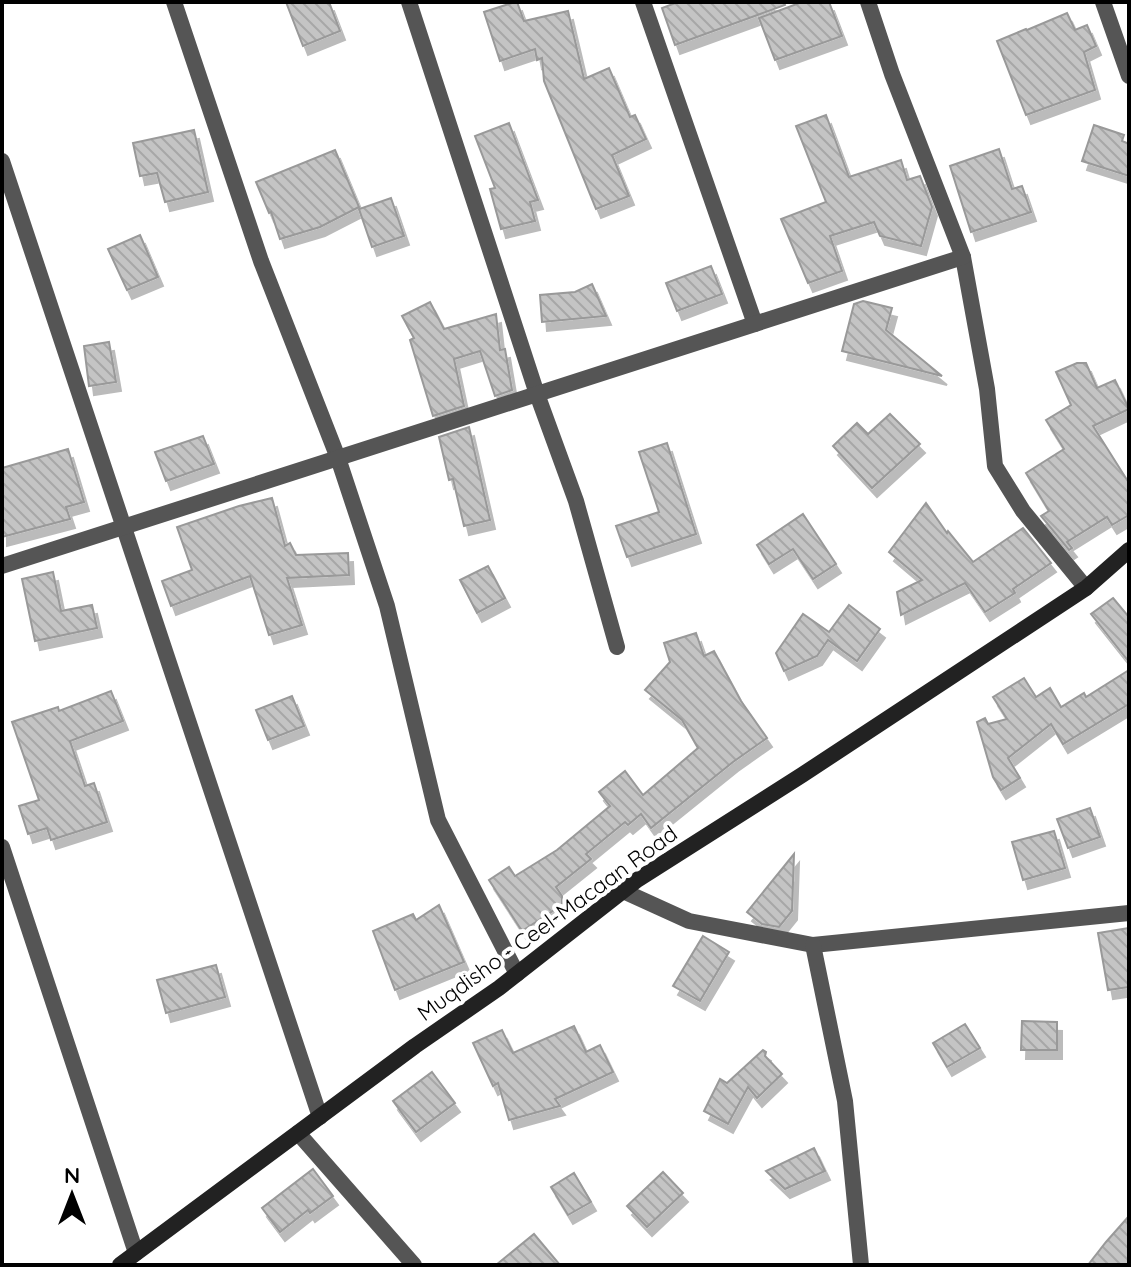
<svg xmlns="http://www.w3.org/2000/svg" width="1131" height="1267" font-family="Quicksand,sans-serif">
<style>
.building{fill:url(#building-back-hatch);stroke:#999;stroke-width:2;filter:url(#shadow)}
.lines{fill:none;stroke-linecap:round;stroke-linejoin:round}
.street{stroke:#555;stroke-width:16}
.secondary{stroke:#222;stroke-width:16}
.labels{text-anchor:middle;stroke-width:8;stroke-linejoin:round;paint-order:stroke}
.street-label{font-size:22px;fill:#000;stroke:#fff}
</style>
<defs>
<pattern id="building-back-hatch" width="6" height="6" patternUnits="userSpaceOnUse" patternTransform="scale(2)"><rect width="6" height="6" fill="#c4c4c4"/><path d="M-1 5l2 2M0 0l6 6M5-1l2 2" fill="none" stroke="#a7a7a7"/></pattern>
<filter id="shadow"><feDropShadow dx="5" dy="9" stdDeviation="0" flood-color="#0004"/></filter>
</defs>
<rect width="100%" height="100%" fill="#fff"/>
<!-- building -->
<g class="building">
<polygon points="286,2 329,2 340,31 303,46"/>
<polygon points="515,2 517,2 524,21 568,11 584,79 609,68 630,117 635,115 646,139 612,155 629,196 596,209 544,81 542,58 537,60 535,49 500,61 484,12"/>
<polygon points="678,2 784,2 785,5 675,45 662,8"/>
<polygon points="802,2 829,2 842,36 775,60 759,18"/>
<polygon points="1067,13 1075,30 1087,25 1096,46 1084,52 1095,90 1026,115 997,41 1026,29 1027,30"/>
<polygon points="826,115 849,177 901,160 907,180 920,176 932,207 921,246 880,236 874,222 830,236 842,271 808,283 781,219 826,202 796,126"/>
<polygon points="509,123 538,200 530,202 535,221 501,229 490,189 495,188 475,136"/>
<polygon points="1094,125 1124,135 1122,141 1129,144 1129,176 1082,161"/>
<polygon points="194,130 208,192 165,202 157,173 140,176 133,143"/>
<polygon points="999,149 1012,189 1022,186 1031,212 971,232 950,166"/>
<polygon points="335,150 359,207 320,227 280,239 271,212 269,213 256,182"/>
<polygon points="391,198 404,236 372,247 359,209"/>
<polygon points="140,235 158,277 127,290 108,249"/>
<polygon points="711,266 722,294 677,311 666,283"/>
<polygon points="592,284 606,316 542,322 540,295 575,292"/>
<polygon points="863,301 892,308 886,330 942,376 842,351 854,304"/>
<polygon points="430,302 444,329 496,314 500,350 505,349 512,390 495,396 480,351 454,359 464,406 433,416 410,340 414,338 402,316"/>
<polygon points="109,342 116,382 89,386 84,346"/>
<polygon points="1077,363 1086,363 1097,388 1115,380 1129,409 1093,426 1129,483 1129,515 1112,525 1107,517 1067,542 1072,548 1069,550 1041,516 1049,511 1026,473 1064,449 1046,420 1071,405 1056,372"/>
<polygon points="890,414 920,444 872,488 833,446 857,423 868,434"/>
<polygon points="469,427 490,520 464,526 453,479 449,480 439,437"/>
<polygon points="203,436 214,464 166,481 155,452"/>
<polygon points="667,443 696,534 627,557 616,526 659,512 639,452"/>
<polygon points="68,449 84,502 66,507 70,519 2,537 2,468"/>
<polygon points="272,498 285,546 290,543 296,555 348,553 349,575 287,578 302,625 269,635 250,576 171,606 162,581 192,570 177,527 239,506"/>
<polygon points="926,503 947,533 948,531 973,562 1023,528 1051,563 1013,589 1015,593 985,612 965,583 901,615 897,592 922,580 889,552"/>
<polygon points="803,514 836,564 813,579 793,549 769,564 757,545"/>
<polygon points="488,566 505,598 477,613 460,580"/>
<polygon points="53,572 61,611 92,605 97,628 35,641 22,579"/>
<polygon points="1113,598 1129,617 1129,662 1091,614"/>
<polygon points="849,605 880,629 857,661 828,640 817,656 784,671 776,653 803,614 829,632"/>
<polygon points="696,633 704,656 714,651 741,701 767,738 733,762 651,828 641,814 628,825 625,822 586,854 591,859 556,887 562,896 562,905 522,931 489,880 509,867 515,876 557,850 610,806 599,792 625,771 643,795 698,748 682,720 645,690 670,662 664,643"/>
<polygon points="1129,670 1129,704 1063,744 1051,724 1008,758 1020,778 1001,790 993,777 977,722 985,718 988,724 1007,719 993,697 1024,678 1036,697 1050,688 1061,707 1084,693 1086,697"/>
<polygon points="111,691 123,721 70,741 85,786 94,783 107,822 51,840 47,828 28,834 19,806 39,800 12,722 58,707 59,711"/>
<polygon points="292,696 304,726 268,740 256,710"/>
<polygon points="1090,808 1100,837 1068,848 1057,819"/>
<polygon points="1054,831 1065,868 1023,880 1012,842"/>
<polygon points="794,854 792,911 779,927 762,924 747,912"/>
<polygon points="439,905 464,962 395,990 373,931 413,914 416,920"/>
<polygon points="1129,928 1129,987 1108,990 1098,933"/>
<polygon points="703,936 729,952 700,1001 673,986"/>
<polygon points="216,965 225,997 166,1013 157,980"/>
<polygon points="1022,1021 1057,1022 1057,1050 1021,1050"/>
<polygon points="965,1024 980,1048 947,1067 933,1043"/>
<polygon points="574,1026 586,1052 600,1045 613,1072 555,1099 560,1106 509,1120 498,1083 493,1086 473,1043 502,1030 513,1053"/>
<polygon points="763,1050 766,1052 765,1056 782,1074 757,1098 748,1087 728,1124 704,1111 720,1079 727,1083"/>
<polygon points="432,1072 455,1103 416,1132 393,1101"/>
<polygon points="814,1148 825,1171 785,1189 766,1171"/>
<polygon points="313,1169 333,1196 310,1213 308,1210 280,1232 262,1208"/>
<polygon points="663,1172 683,1193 647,1227 627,1206"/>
<polygon points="574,1173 591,1202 568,1215 551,1187"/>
<polygon points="1129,1216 1129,1265 1088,1265 1106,1242"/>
<polygon points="534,1234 560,1265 496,1265"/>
</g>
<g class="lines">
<!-- street -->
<g class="street">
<polyline points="174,2 261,261 338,458 387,606 438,820 517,974"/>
<polyline points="409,2 537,394 576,501 617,647"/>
<polyline points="643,2 755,324"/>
<polyline points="868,2 892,74 963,257 987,389 995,466 1023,511 1086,588"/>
<polyline points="1103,2 1129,76"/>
<polyline points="2,161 320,1117"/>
<polyline points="2,566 963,257"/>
<polyline points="2,847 136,1253"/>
<polyline points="623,891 689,921 813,945 1129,913"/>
<polyline points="813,945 845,1101 861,1265"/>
<polyline points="298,1133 414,1265"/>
</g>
<!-- secondary -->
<polyline class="secondary" points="120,1265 415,1046 499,988 637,880 802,775 1086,588 1129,550"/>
</g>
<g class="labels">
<!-- street labels -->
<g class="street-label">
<text transform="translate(547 923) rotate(-36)" y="8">Muqdisho - Ceel-Macaan Road</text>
</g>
</g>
<!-- border -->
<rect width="1131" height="1267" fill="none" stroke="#000000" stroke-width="8"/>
<!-- north arrow -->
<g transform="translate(72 1195)" stroke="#ffffff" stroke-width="6" paint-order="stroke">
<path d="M0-6L14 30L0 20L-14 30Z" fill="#000000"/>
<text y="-12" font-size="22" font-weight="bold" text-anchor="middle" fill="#000000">N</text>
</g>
</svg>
